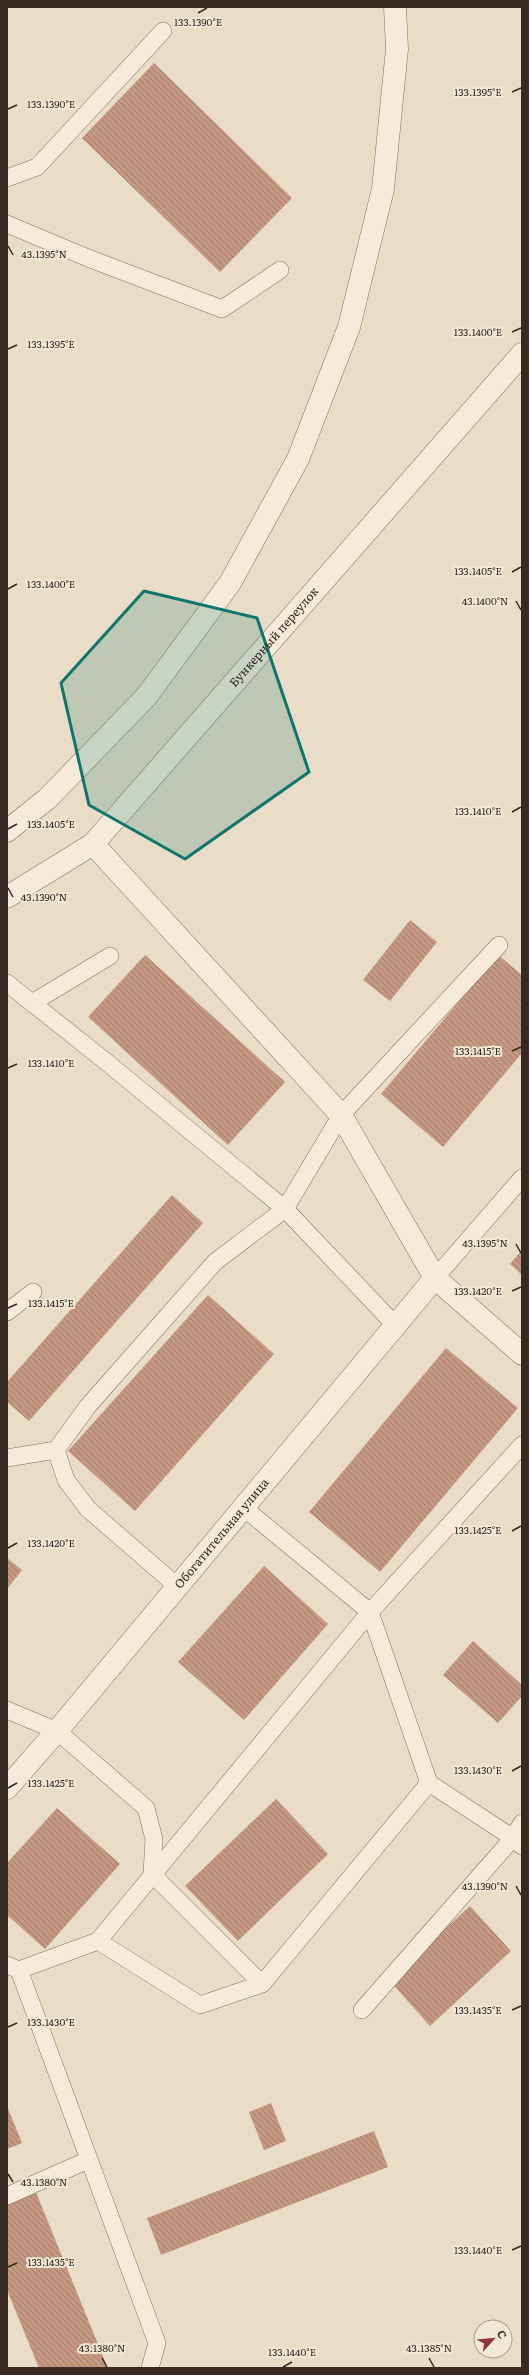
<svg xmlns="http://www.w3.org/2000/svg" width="529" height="2375" font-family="Literata,serif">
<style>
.building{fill:url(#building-back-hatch)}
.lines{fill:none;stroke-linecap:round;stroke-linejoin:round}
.service-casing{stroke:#846f5e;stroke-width:18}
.minor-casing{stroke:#846f5e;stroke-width:23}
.service{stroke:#f6ebda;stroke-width:17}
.minor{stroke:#f6ebda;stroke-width:22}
.marked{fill:#0f766e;fill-opacity:0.2;stroke:#0f766e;stroke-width:3;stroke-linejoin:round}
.ticks{fill:none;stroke:#362920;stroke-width:1.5}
.labels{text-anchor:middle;stroke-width:4;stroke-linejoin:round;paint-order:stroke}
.street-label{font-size:12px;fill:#362920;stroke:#f2e8d6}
.ticks-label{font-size:10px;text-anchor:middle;fill:#362920;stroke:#f2e8d6;stroke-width:4;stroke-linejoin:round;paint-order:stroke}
</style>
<defs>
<pattern id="building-back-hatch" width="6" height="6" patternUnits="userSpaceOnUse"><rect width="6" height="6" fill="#c59881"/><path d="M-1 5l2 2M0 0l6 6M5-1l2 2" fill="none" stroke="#a17c69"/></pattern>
</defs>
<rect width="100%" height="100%" fill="#eaddc7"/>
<!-- building -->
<g class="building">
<polygon points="154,63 292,198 220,272 82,138"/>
<polygon points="410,920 437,942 390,1001 363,980"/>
<polygon points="145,955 285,1082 228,1145 88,1017"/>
<polygon points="498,955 522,975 522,1053 443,1147 381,1094"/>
<polygon points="172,1195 203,1223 29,1421 7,1402 7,1382"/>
<polygon points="522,1250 522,1275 510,1264"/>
<polygon points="208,1295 274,1354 135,1511 68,1451"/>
<polygon points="446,1348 518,1408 380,1572 309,1512"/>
<polygon points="7,1558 22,1570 7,1589"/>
<polygon points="264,1566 328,1624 244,1720 178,1662"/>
<polygon points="473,1641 522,1685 522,1696 498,1723 443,1675"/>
<polygon points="276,1799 328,1854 238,1941 185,1886"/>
<polygon points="57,1808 120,1864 45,1949 7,1915 7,1863"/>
<polygon points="470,1906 511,1951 430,2026 389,1980"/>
<polygon points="271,2103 286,2141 264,2150 249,2112"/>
<polygon points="7,2106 22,2143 7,2149"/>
<polygon points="374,2131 388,2167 161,2255 147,2218"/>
<polygon points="35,2190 107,2366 102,2368 39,2368 7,2290 7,2202"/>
</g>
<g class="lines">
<!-- service casing -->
<g class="service-casing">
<g id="service">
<polyline points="7,178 37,167 163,31"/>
<polyline points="7,224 88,258 222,309 280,270"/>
<polyline points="7,983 104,1060 285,1209 396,1326"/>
<polyline points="32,1003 110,956"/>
<polyline points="435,1278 522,1178"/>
<polyline points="7,1312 33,1292"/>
<polyline points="7,1458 56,1450"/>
<polyline points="244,1508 370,1612 429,1783 513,1838 522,1823"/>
<polyline points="178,1587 88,1509 66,1480 56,1450 88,1406 215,1262 285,1209 341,1115 499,945"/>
<polyline points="7,1710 57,1731 146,1808 154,1839 152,1874 262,1984 429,1783"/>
<polyline points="98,1941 200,2005 262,1984"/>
<polyline points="7,1965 19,1970 98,1941 370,1612 522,1445"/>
<polyline points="19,1970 157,2343 150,2368"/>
<polyline points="362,2010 513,1838 522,1846"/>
<polyline points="7,2196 88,2160"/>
</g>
</g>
<!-- minor casing -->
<g class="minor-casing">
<g id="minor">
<polyline points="7,831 47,799 146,697 230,583 298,459 349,327 383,189 397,49 395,7"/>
<polyline points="93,844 341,1115 435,1278 522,1354"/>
<path id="s1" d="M7,897L93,844L522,354"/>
<path id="s2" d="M7,1788L57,1731L435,1278"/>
</g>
</g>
<!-- service -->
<use href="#service" class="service"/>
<!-- minor -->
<use href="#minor" class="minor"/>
</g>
<!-- marked area -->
<path class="marked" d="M144,591L257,618L309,772L185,859L89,805L61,683Z"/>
<!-- ticks -->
<path class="ticks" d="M198,13L207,8M512,92L521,88M8,109L17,105M8,246L13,255M512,332L521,328M8,349L17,345M512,572L521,567M8,589L17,584M516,601L521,610M512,812L521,807M8,829L17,824M8,888L13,897M512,1051L521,1047M8,1068L17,1064M516,1244L521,1253M512,1291L521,1287M8,1308L17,1304M512,1531L521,1526M8,1548L17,1543M512,1771L521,1766M8,1788L17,1783M516,1886L521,1895M512,2010L521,2006M8,2027L17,2023M8,2174L13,2182M512,2250L521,2246M8,2267L17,2263M102,2358L107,2367M429,2358L434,2367M283,2367L292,2362"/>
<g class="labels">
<!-- street labels -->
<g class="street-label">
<text dy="4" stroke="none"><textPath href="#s1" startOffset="376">Бункерный переулок</textPath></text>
<text dy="4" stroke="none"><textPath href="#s2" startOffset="333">Обогатительная улица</textPath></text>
</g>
</g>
<g class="ticks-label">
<text x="198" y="26">133.1390°E</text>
<text x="478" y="96">133.1395°E</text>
<text x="51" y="108">133.1390°E</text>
<text x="44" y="258">43.1395°N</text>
<text x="478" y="336">133.1400°E</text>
<text x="51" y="348">133.1395°E</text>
<text x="478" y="575">133.1405°E</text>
<text x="51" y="588">133.1400°E</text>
<text x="485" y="605">43.1400°N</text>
<text x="478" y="815">133.1410°E</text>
<text x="51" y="828">133.1405°E</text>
<text x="44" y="901">43.1390°N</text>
<text x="478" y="1055">133.1415°E</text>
<text x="51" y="1067">133.1410°E</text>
<text x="485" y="1247">43.1395°N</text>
<text x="478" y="1295">133.1420°E</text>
<text x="51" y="1307">133.1415°E</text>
<text x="478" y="1534">133.1425°E</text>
<text x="51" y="1547">133.1420°E</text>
<text x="478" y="1774">133.1430°E</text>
<text x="51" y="1787">133.1425°E</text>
<text x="485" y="1890">43.1390°N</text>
<text x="478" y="2014">133.1435°E</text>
<text x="51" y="2026">133.1430°E</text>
<text x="44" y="2186">43.1380°N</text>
<text x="478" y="2254">133.1440°E</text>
<text x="51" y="2266">133.1435°E</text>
<text x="102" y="2352">43.1380°N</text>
<text x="429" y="2352">43.1385°N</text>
<text x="292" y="2356">133.1440°E</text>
</g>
<!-- border -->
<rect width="529" height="2375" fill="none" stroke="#362920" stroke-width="16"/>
<!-- north arrow -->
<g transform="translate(493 2339) rotate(63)"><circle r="19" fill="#f2e8d6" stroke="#a79c8d"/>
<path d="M0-3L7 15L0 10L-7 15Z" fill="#8d343c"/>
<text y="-6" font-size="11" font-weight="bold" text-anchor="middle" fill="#362920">С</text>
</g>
</svg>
